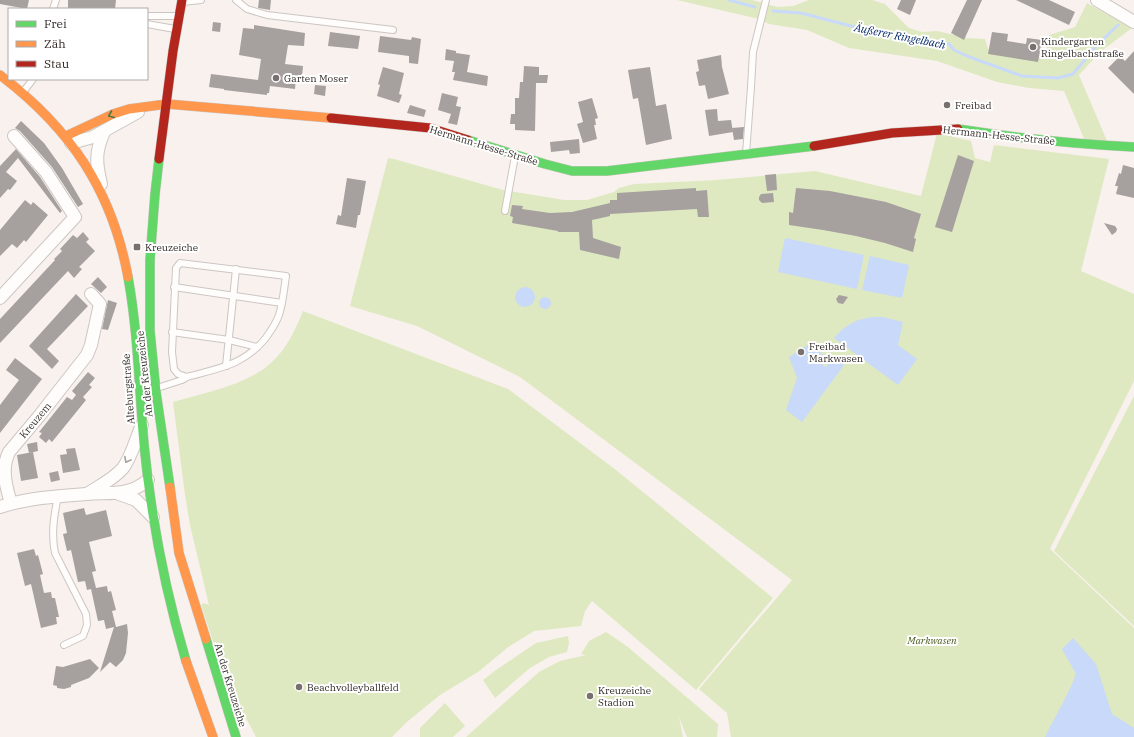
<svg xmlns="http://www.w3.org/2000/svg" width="1134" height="737" font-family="'IBM Plex Serif',serif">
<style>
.green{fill:#dee9c1}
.water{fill:#c8d9f9}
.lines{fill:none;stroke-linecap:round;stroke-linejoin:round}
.stream{stroke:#c8d9f9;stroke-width:3}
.building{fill:#a6a09f}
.lane-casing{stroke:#ccc6c2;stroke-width:8}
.street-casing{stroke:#ccc6c2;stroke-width:14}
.fast-casing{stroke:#ccc6c2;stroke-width:10}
.slow-casing{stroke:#ccc6c2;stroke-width:10}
.jam-casing{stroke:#ccc6c2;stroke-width:10}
.lane{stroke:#fefdfc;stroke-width:6}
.street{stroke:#fefdfc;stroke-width:12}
.fast{stroke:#63d668;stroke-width:9}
.slow{stroke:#ff974d;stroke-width:9}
.jam{stroke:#b3261e;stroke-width:9}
.oneway{stroke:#487844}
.oneway2{stroke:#a29e9c}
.poi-dot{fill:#78706c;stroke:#fff;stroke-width:1.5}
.labels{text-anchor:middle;stroke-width:4;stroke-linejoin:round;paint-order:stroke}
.poi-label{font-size:10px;fill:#322b27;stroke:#fff;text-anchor:start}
.street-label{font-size:10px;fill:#322b27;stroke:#fff}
.park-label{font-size:10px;font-style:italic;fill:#485d20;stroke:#fff}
.water-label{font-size:11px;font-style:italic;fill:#022768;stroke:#fff}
</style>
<rect width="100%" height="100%" fill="#f9f1ed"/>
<!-- green -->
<g class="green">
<polygon points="677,0 752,0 778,7 793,6 809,0 872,0 885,4 909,28 922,32 937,31 967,38 985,39 988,49 1045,58 1049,35 1075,27 1087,3 1132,28 1100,52 1079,75 1107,141 1085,141 1064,91 1029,88 997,82 937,61 849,48 807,30 769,24 759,19"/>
<polygon points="937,133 971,141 975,158 990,162 994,145 1109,159 1081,271 1134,294 1134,381 1050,549 1134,628 1134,737 731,737 727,713 699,689 792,580 520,377 417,326 350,306 388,158 394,159 503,190 564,200 587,200 614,192 619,188 634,184 716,180 815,171 921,196"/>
<path d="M303,311L508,389L616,470L773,598L696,690L592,601L585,611L581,626L534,631L507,648L478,672L440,695L408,721L392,737H256L245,716V720L240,721L239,719L201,605L204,603L209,605L190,525L185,495L173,402C204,393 248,385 272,362C287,348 296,329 303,311Z"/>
<polygon points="1134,396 1134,626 1054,551"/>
<polygon points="606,632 628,647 718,724 717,737 687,737 679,717 683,737 466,737 539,672 560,661 586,655 581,654 589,641"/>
<polygon points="568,636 569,643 567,652 549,657 530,668 495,698 483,680 496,670 536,643"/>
<polygon points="445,703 465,726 453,737 420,737 420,728"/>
</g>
<!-- water -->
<g class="water">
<polygon points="785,238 864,255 857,289 778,272"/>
<polygon points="870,256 909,265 902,298 862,290"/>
<circle cx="525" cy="297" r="10"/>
<circle cx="545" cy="303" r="6"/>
<path d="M873,317H883L903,322L898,345L917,359L898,385L834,338C845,325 856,319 873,317Z"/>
<polygon points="811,343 825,357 823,366 826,367 833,357 844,365 802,422 786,410 797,378 789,357"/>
<path d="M1073,638L1096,664L1112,714L1134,728V737H1045C1055,716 1068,696 1076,674L1062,649Z"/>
</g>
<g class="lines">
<!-- stream -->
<g class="stream">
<polyline points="729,0 755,7"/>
<polyline points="773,11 801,13 851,26 949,44 954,50 967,56 1022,76 1058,78 1073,74 1096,46 1118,25"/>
</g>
</g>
<!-- building -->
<g class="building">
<polygon points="0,0 29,0 27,9 0,4"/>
<polygon points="68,0 116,0 115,9 68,9"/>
<polygon points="259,0 271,0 270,10 258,8"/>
<polygon points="901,0 916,0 910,15 897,9"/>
<polygon points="967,0 982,0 964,40 951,33"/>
<polygon points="1016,0 1049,0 1075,12 1069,25"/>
<polygon points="213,22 221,23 220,32 212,31"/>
<polygon points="254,25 305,33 304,46 288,45 285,64 303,66 302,77 296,76 295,89 270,86 269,93 267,93 267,95 224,90 224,89 209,87 211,74 258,80 261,59 239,55 243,28 254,29"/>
<polygon points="330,32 360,36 358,49 328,46"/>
<polygon points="992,32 1008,34 1007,41 1026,44 1027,38 1042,40 1038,62 988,54"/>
<polygon points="380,36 411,40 412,37 421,39 418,64 409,63 409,56 378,52"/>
<polygon points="446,49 456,51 456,53 470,55 467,72 488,76 487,86 453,80 455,72 452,72 454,61 445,60"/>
<polygon points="1134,51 1134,94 1108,68 1120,56 1125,61"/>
<polygon points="721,55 722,67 729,94 708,99 705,85 699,86 696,72 699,71 697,60"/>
<polygon points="524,66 539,67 539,75 548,75 547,83 536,83 535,131 515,130 515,124 510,124 511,114 515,114 515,98 519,98 520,82 523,82"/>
<polygon points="383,67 404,73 399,94 402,95 399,103 377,96 380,85 378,84"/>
<polygon points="650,67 656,106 666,104 672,139 646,145 638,98 633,99 628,70"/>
<polygon points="315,85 326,86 325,96 314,94"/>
<polygon points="442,93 458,97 456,106 461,107 457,125 448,123 451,114 438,110"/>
<polygon points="592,98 598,118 595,119 596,125 594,125 597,139 583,143 577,124 583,122 578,102"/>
<polygon points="410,105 426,110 424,117 407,113"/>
<polygon points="717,109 718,121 731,120 733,132 709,136 705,110"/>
<polygon points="21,121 44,143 62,168 83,204 78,207 52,167 20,131 15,128"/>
<polygon points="744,127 743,139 734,140 732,128"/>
<polygon points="579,139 580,153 570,154 569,150 551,152 550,142"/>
<polygon points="16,149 40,177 62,211 60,213 18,158 6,172 17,181 10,190 8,189 0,198 0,166"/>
<polygon points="958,155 974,161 952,232 935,227"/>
<polygon points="1123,165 1134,168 1134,198 1116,194 1118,186 1115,186 1119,173 1121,174"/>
<polygon points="776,174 777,190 767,191 765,175"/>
<polygon points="347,178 366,181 360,215 358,215 356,228 336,224 338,215 341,216"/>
<polygon points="696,188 696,191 707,190 709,217 698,217 697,209 610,214 610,216 592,220 593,238 621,247 619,259 580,250 579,232 558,232 558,231 512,223 513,217 510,216 512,205 523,206 522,209 550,213 572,212 610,203 610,200 617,200 617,193"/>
<polygon points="796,188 830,191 886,202 921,214 914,238 916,239 913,252 885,243 856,236 823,230 789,225 789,212 793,213"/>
<polygon points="773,193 774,202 762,203 759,200 759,197 761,194"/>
<polygon points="25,200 31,205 33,202 48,215 26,242 24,240 17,248 12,244 0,256 0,230"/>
<polygon points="1104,223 1115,226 1117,229 1116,232 1112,235"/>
<polygon points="83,232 89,239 86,242 95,251 79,267 82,269 74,278 68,271 0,343 0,319 55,260 54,259 62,251 60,249 73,235 77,238"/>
<polygon points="98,277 107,287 101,293 91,284"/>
<polygon points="76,294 88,306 47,349 59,361 52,369 29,346"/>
<polygon points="839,295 848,297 843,304 838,303 836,299"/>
<polygon points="108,300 117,303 108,330 102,329"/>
<polygon points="15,358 42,379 0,433 0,405 19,380 6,370"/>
<polygon points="88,372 95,378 89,385 92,387 83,397 86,400 52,442 49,439 46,443 39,437 42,433 39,432 67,397 72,400 76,395 72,391"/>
<polygon points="37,442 38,451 29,453 27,444"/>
<polygon points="75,448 80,470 63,473 60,455 67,454 66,449"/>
<polygon points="33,452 38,478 21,481 17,455"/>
<polygon points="58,471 60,480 51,482 49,473"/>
<polygon points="84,508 86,515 106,510 112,536 89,542 96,571 92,572 96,588 107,586 108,592 111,591 116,610 112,611 116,627 127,624 128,633 126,653 123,660 116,667 110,662 100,672 114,627 106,629 104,620 98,621 91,589 87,590 85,581 78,582 71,550 67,551 63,534 67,533 63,513"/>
<polygon points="34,549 36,556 38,555 43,574 40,575 44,593 51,592 52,598 55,598 59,617 56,617 57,624 41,628 31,584 25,586 17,553"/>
<polygon points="90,659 99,668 89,678 71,685 71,687 64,689 57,688 57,686 53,685 56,666 63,667"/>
</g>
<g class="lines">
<!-- lane casing -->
<g class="lane-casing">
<g id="lane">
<polyline points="236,0 247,9 267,15 393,30"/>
<polyline points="183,2 201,0"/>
<polyline points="53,9 56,0"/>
<polyline points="147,16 177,16"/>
<polyline points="147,24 175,29"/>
<polyline points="24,91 33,79"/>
<polyline points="746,154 751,87 753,52 766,0"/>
<polyline points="505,211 515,156"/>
<polyline points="174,287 282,303"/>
<polyline points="172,332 229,340 257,347"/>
<polyline points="226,366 236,269"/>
<path d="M157,388L182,380L187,377C219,368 242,366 265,339C270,332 276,324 279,315C283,303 284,289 286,276L180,263L176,268L172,352L174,369L178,374L187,377"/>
<path d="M58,496C54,515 51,534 55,553L86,614L87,625L83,636L64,645"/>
</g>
</g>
<!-- street casing -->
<g class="street-casing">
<g id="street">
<polyline points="1097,0 1134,22"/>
<polyline points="71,143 93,137 138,112"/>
<path d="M101,184C96,163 95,152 104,132"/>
<polyline points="0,298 75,217 46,172 14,136"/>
<path d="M87,494C99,486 114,479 123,468C132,456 136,438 142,425"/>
<polyline points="119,494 136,500 153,517"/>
<path d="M11,503C6,487 1,468 9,452L40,415L87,355L91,345L100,304L91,294"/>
<path d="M0,507C27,498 58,496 86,494C110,492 128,497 148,480"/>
</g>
</g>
<!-- fast casing -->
<g class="fast-casing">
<g id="fast">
<path d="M958,129C1016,138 1075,144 1134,147"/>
<polyline points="468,140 545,164 572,171 607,171 814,146"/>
<polyline points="159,159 155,194 150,260 150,331 156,392 170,487"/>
<path d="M128,277C138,332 139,388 144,444C151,517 165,590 186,661"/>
<polyline points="206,639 236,737"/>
</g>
</g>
<!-- slow casing -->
<g class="slow-casing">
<g id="slow">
<path d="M0,75C70,128 112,190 128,277"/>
<polyline points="66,136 113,114 129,109 167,104 331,118"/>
<polyline points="170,487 179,553 206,639"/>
<polyline points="186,661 213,737"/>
</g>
</g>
<!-- jam casing -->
<g class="jam-casing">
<g id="jam">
<polyline points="331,118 430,128 468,140"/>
<polyline points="814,146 892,133 958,129"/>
<polyline points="159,159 173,51 182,0"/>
</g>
</g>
<!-- lane -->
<use href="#lane" class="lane"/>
<!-- street -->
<use href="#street" class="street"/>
<!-- fast -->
<use href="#fast" class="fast"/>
<!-- slow -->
<use href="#slow" class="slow"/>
<!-- jam -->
<use href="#jam" class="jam"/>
</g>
<!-- one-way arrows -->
<defs><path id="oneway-chevron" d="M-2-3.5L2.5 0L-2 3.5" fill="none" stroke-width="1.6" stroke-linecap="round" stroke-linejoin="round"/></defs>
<use class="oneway" href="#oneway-chevron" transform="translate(111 115) rotate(158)"/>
<use class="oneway2" href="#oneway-chevron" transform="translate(127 460) rotate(118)"/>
<!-- markers -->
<g class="poi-dot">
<circle cx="1033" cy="47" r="4"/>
<circle cx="276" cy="78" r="4"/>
<circle cx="947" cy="105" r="4"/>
<rect x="133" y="243" width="8" height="8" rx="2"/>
<circle cx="801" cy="352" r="4"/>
<circle cx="299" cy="687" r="4"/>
<circle cx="590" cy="696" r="4"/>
</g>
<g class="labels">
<!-- poi labels -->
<g class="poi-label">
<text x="1041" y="45">Kindergarten<tspan x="1041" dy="12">Ringelbachstraße</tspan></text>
<text x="284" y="82">Garten Moser</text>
<text x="955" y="109">Freibad</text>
<text x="145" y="251">Kreuzeiche</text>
<text x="809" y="350">Freibad<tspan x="809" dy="12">Markwasen</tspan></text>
<text x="307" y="691">Beachvolleyballfeld</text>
<text x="598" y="694">Kreuzeiche<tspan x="598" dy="12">Stadion</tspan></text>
</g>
<!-- street labels -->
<g class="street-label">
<text transform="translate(999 135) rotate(6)" y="4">Hermann-Hesse-Straße</text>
<text transform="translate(484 145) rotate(17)" y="4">Hermann-Hesse-Straße</text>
<text transform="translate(144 374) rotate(-96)" y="4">An der Kreuzeiche</text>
<text transform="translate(128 389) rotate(-94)" y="4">Alteburgstraße</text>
<text transform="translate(35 420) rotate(-50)" y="4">Kreuzem</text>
<text transform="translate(231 685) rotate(73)" y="4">An der Kreuzeiche</text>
</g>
<!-- park labels -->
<g class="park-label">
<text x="932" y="644">Markwasen</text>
</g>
<!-- water labels -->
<g class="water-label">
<text transform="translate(900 36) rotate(11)" y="4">Äußerer Ringelbach</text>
</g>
</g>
<!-- legend -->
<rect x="8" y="8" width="140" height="72" fill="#ffffff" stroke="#adaaa9"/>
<rect x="16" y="21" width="20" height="6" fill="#63d668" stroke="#adaaa9"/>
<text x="44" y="28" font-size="12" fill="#322b27">Frei</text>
<rect x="16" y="41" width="20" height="6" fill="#ff974d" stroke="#adaaa9"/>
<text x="44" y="48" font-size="12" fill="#322b27">Zäh</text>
<rect x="16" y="61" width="20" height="6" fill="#b3261e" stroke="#adaaa9"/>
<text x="44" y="68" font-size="12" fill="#322b27">Stau</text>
</svg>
